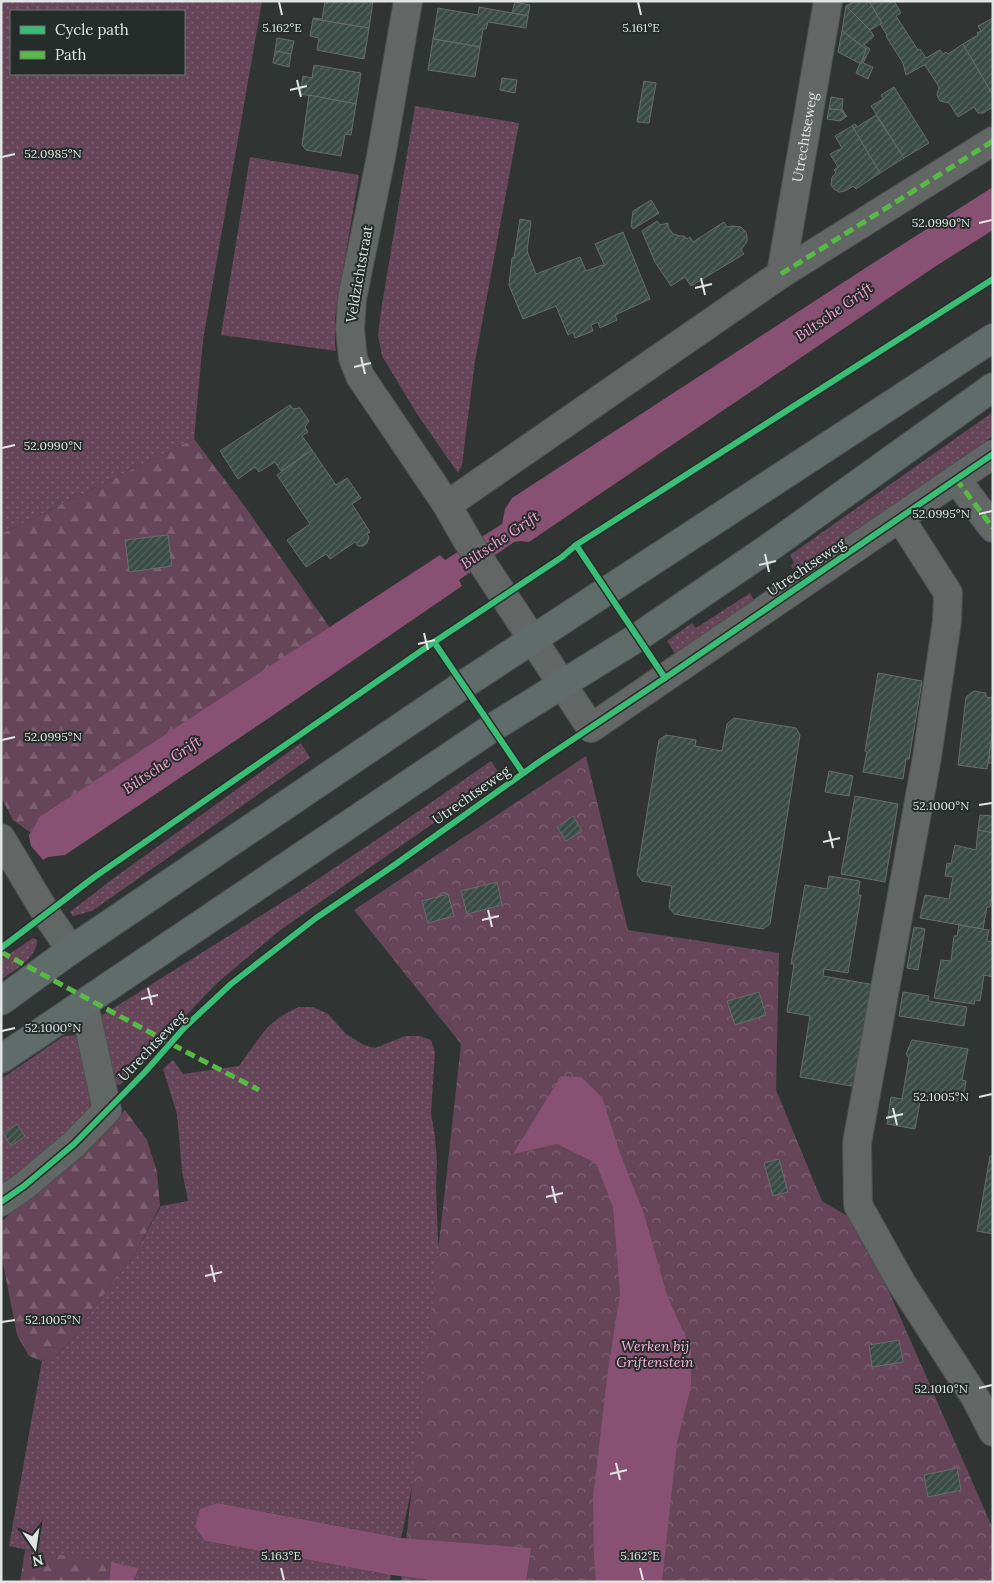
<svg xmlns="http://www.w3.org/2000/svg" width="994" height="1583" font-family="Lora,serif">
<style>
.grass{fill:url(#grass-dots);fill-rule:evenodd}
.forest{fill:url(#forest-firs)}
.park{fill:url(#park-crowns)}
.water{fill:#885073}
.pier{fill:#303533}
.building{fill:url(#building-hatch);stroke:#686c6b}
.lines{fill:none;stroke-linecap:round;stroke-linejoin:round}
.minor-casing{stroke:#4d5150;stroke-width:30}
.major-casing{stroke:#4d5150;stroke-width:30}
.minor{stroke:#626665;stroke-width:28}
.major{stroke:#606c69;stroke-width:28}
.quiet{stroke:#58b947;stroke-width:5;stroke-dasharray:10 5;stroke-linecap:butt}
.cycleway-casing{stroke:#252d2a;stroke-width:9}
.cycleway{stroke:#3abd76;stroke-width:6}
.ticks{fill:none;stroke:#e0e5e4;stroke-width:2}
.labels{text-anchor:middle;stroke-width:4;stroke-linejoin:round;paint-order:stroke}
.street-label{font-size:14px;fill:#e0e5e4;stroke:#252d2a}
.park-label{font-size:14px;font-style:italic;fill:#fdb3df;stroke:#252d2a}
.water-label{font-size:15px;font-style:italic;fill:#fca0d7;stroke:#252d2a}
.ticks-label{font-size:12px;text-anchor:middle;fill:#e0e5e4;stroke:#252d2a;stroke-width:4;stroke-linejoin:round;paint-order:stroke}
</style>
<defs>
<pattern id="grass-dots" width="8" height="8" patternUnits="userSpaceOnUse" patternTransform="scale(1.25)"><rect width="8" height="8" fill="#664558"/><path d="M2 2h.1M6 6h.1" fill="none" stroke="#7c6070" stroke-width="1.8" stroke-linecap="round"/></pattern>
<pattern id="forest-firs" width="22" height="20" patternUnits="userSpaceOnUse" patternTransform="scale(1.25)"><rect width="22" height="20" fill="#664558"/><path d="M5 1l3.5 6h-7zM16 11l3.5 6h-7z" fill="#7c6070"/></pattern>
<pattern id="park-crowns" width="20" height="18" patternUnits="userSpaceOnUse" patternTransform="scale(1.25)"><rect width="20" height="18" fill="#664558"/><path d="M2 6a3 3 0 1 1 6 0M12 15a3 3 0 1 1 6 0" fill="none" stroke="#7c6070"/></pattern>
<pattern id="building-hatch" width="6" height="6" patternUnits="userSpaceOnUse" patternTransform="scale(1.25)"><rect width="6" height="6" fill="#3b4c47"/><path d="M-1 1l2-2M0 6l6-6M5 7l2-2" fill="none" stroke="#576661"/></pattern>
</defs>
<rect width="100%" height="100%" fill="#303533"/>
<!-- grass -->
<g class="grass">
<path d="M1,1H262L203,340L194,439L1,534ZM11,11H184V74H11Z"/>
<polygon points="415,106 519,123 475,361 462,465 458,473 417,414 382,356 378,335 381,311"/>
<polygon points="250,157 359,175 335,318 335,344 336,351 221,335"/>
<polygon points="993,412 993,436 797,572 791,566 794,563 790,555"/>
<polygon points="750,593 755,602 676,655 667,641 692,623 696,628"/>
<polygon points="301,743 310,758 92,911 73,916 70,912 114,878"/>
<polygon points="491,761 501,776 279,931 216,984 120,1085 113,1084 99,1025 101,1016 300,891 397,826"/>
<path d="M33,938L37,940C37,959 15,969 1,980V960Z"/>
<path d="M299,1007H313L328,1014L346,1034L364,1045L375,1048L405,1036H420L431,1040L435,1052L431,1113L435,1137L437,1161L436,1187L438,1242L449,1281L436,1377L401,1538L218,1503L205,1541L391,1575L390,1582H133L139,1568C96,1559 52,1556 9,1546L42,1361L58,1354L74,1338L92,1310L136,1252L161,1206L188,1201L182,1171L177,1114L163,1069L173,1060L183,1074L239,1066C259,1039 267,1020 299,1007Z"/>
<polygon points="79,1035 94,1096 82,1126 1,1192 1,1079 64,1036"/>
</g>
<!-- forest -->
<g class="forest">
<polygon points="194,439 246,508 330,628 39,817 31,833 13,820 1,797 1,534"/>
<polygon points="125,1110 147,1140 157,1172 160,1206 136,1252 92,1310 74,1338 58,1354 42,1361 29,1356 17,1335 1,1253 1,1222"/>
<polygon points="25,1550 111,1562 109,1582 20,1582"/>
</g>
<!-- park -->
<polygon class="park" points="586,756 628,930 779,953 776,1090 822,1201 859,1223 993,1529 993,1582 401,1582 407,1532 461,1044 354,910"/>
<!-- water -->
<g class="water">
<polygon points="993,187 993,230 936,266 529,542 520,541 514,542 459,580 462,586 269,718 65,855 48,857 1,885 1,850 31,833 39,817 440,555 445,560 502,524 505,509 512,498 867,267"/>
<polygon points="561,1076 581,1077 602,1097 620,1153 644,1214 667,1295 691,1349 691,1386 677,1443 662,1582 596,1582 594,1557 593,1498 608,1370 620,1294 613,1207 596,1163 557,1144 513,1154"/>
<polygon points="218,1503 401,1538 531,1548 526,1582 449,1582 391,1575 205,1541 195,1527 200,1509"/>
<polygon points="111,1562 139,1568 133,1582 109,1582"/>
</g>
<!-- pier -->
<polygon class="pier" points="28,832 31,846 45,862 1,887 1,847"/>
<!-- building -->
<g class="building">
<polygon points="325,1 373,1 369,28 313,19 313,18 322,19"/>
<polygon points="855,1 869,1 882,23 870,30 846,6"/>
<polygon points="869,1 894,1 901,13 896,16 918,50 920,49 926,58 940,50 943,54 946,52 948,54 963,44 993,95 993,107 983,113 978,113 974,107 958,117 949,103 940,101 937,95 939,87 925,65 926,64 906,75 903,63 886,36 887,35 880,24 882,23"/>
<polygon points="515,2 530,5 528,16 512,13"/>
<polygon points="846,6 870,30 874,36 864,45 870,49 863,63 873,67 868,79 856,73 866,49 842,31"/>
<polygon points="479,7 528,16 526,28 488,22 486,29 483,29 480,47 433,39 438,8 478,15"/>
<polygon points="993,18 993,95 963,44 978,35 977,33 981,31 978,26"/>
<polygon points="313,19 369,28 364,59 317,50 319,38 310,36"/>
<polygon points="842,31 866,49 861,64 838,52"/>
<polygon points="277,38 294,41 291,54 275,51"/>
<polygon points="433,39 480,47 475,77 428,70"/>
<polygon points="275,51 291,54 289,67 273,63"/>
<polygon points="314,65 361,73 356,104 300,94 303,76 312,78"/>
<polygon points="502,78 517,80 515,93 500,90"/>
<polygon points="644,81 656,83 649,123 637,122"/>
<polygon points="894,87 929,143 904,158 871,106 883,99 881,95"/>
<polygon points="309,95 356,104 351,135 345,134 341,156 306,150 302,145"/>
<polygon points="831,97 843,99 842,109 847,117 841,110 829,109"/>
<polygon points="829,109 841,110 846,117 840,121 827,119"/>
<polygon points="876,115 904,158 880,173 852,126 855,124 857,127"/>
<polygon points="852,126 880,173 856,189 853,186 845,191 839,192 834,189 831,185 832,177 836,173 834,170 838,167 830,154 842,148 835,136"/>
<polygon points="651,200 659,213 633,229 631,226 633,211"/>
<polygon points="520,219 531,221 527,251 536,274 580,257 586,271 602,265 605,266 595,244 623,232 650,299 615,315 617,320 600,328 598,322 591,325 593,331 575,338 573,332 568,335 556,306 523,319 509,285 512,258 514,257"/>
<polygon points="657,221 660,225 668,223 668,227 673,234 680,236 684,236 687,239 690,237 693,242 724,222 727,227 732,226 741,227 746,232 747,237 747,241 741,250 744,254 691,286 685,277 671,286 655,262 642,231"/>
<polygon points="290,405 293,409 300,408 309,421 305,427 308,432 302,436 312,450 281,471 275,462 259,472 255,467 238,479 220,451"/>
<polygon points="312,450 336,485 347,478 361,498 352,504 370,532 367,534 369,537 367,543 363,546 358,546 355,542 330,559 326,554 306,567 287,540 310,524 277,475"/>
<polygon points="168,535 172,566 129,572 125,540"/>
<polygon points="878,673 922,681 909,759 906,759 903,779 863,772 867,752 865,751"/>
<polygon points="974,691 986,693 986,697 993,698 993,729 987,769 958,765 966,697"/>
<polygon points="734,718 796,728 800,735 770,924 763,929 674,914 669,907 672,886 642,881 637,874 659,740 666,735 696,740 695,746 722,751 727,724"/>
<polygon points="993,729 993,763 988,763"/>
<polygon points="829,771 853,776 849,796 825,792"/>
<polygon points="855,796 898,804 885,882 841,874"/>
<polygon points="980,815 993,816 993,833 978,830"/>
<polygon points="573,816 582,831 566,841 557,827"/>
<polygon points="978,830 993,833 993,892 990,907 987,907 983,929 920,918 925,895 949,899 953,877 945,876 947,863 951,864 955,845 976,850"/>
<polygon points="829,876 860,881 858,895 861,895 848,973 824,969 823,976 875,985 857,1087 800,1077 810,1016 787,1012 794,964 791,964 805,885 827,889"/>
<polygon points="497,882 502,905 467,914 461,891"/>
<polygon points="448,894 454,916 428,923 422,901"/>
<polygon points="959,925 989,930 987,941 993,942 993,977 984,975 980,1001 975,1000 974,1004 934,998 941,960 951,961 954,936 957,936"/>
<polygon points="914,927 925,929 918,970 907,968"/>
<polygon points="759,992 766,1015 735,1025 727,1001"/>
<polygon points="903,992 929,996 928,1001 967,1007 964,1026 899,1016"/>
<polygon points="912,1040 968,1049 962,1080 966,1081 963,1102 921,1096 915,1129 887,1124 891,1097 902,1099 909,1058 906,1054"/>
<polygon points="17,1124 25,1136 11,1146 3,1133"/>
<polygon points="990,1156 993,1156 993,1234 977,1231"/>
<polygon points="779,1159 788,1192 773,1196 764,1163"/>
<polygon points="899,1340 903,1362 872,1367 869,1345"/>
<polygon points="957,1468 961,1490 928,1497 924,1475"/>
</g>
<g class="lines">
<!-- minor casing -->
<g class="minor-casing">
<g id="minor">
<polyline points="408,1 381,157 352,299 350,329 353,358 360,376 447,505 467,540 591,728 993,454"/>
<path id="s1" d="M781,274L828,1"/>
<polyline points="956,479 993,528"/>
<polyline points="447,505 781,274 993,141"/>
<polyline points="900,518 948,593 947,621 927,757 857,1143 858,1205 902,1284 975,1397 993,1432"/>
<polyline points="1,838 47,915 71,950"/>
<polyline points="1,1202 24,1186 74,1144 107,1110 84,1004"/>
</g>
</g>
<!-- major casing -->
<g class="major-casing">
<g id="major">
<polyline points="1,1001 71,950 463,685 993,338"/>
<polyline points="1,1059 492,728 638,637 770,547 993,387"/>
</g>
</g>
<!-- minor -->
<use href="#minor" class="minor"/>
<!-- major -->
<use href="#major" class="major"/>
<!-- quiet -->
<g class="quiet">
<polyline points="781,274 993,141"/>
<polyline points="956,479 993,528"/>
<polyline points="1,952 192,1055 259,1090"/>
</g>
<!-- cycleway casing -->
<g class="cycleway-casing">
<g id="cycleway">
<polyline points="576,545 665,678"/>
<polyline points="434,642 523,773"/>
<polyline points="1,948 93,878 434,642 562,557 576,545 993,279"/>
<polyline points="1,1202 24,1186 74,1144 145,1072 185,1027 231,984 316,918 393,866 539,762 665,678 993,454"/>
</g>
</g>
<!-- cycleway -->
<use href="#cycleway" class="cycleway"/>
</g>
<!-- ticks -->
<path class="ticks" d="M279,2L282,15M638,2L641,15M297,80L301,97M290,90L307,86M2,157L15,154M979,223L992,220M701,278L705,295M695,288L712,284M361,357L365,374M354,367L371,363M2,448L15,445M979,514L992,511M765,554L769,572M759,565L776,561M424,633L428,650M418,644L435,640M2,740L15,737M979,805L992,803M829,831L833,848M823,842L840,838M488,910L492,927M482,920L499,916M148,988L152,1005M141,999L158,995M2,1031L15,1028M979,1097L992,1094M893,1108L897,1125M886,1118L903,1114M552,1186L556,1203M546,1197L563,1193M211,1265L215,1282M205,1276L222,1272M2,1322L15,1320M979,1388L992,1385M616,1463L620,1480M610,1474L627,1470M281,1568L284,1580M640,1568L643,1580"/>
<g class="labels">
<!-- street labels -->
<g class="street-label">
<text dy="5" stroke="none"><textPath href="#s1" startOffset="139">Utrechtseweg</textPath></text>
<text transform="translate(359 274) rotate(-80)" y="5">Veldzichtstraat</text>
<text transform="translate(806 567) rotate(-34)" y="5">Utrechtseweg</text>
<text transform="translate(471 795) rotate(-35)" y="5">Utrechtseweg</text>
<text transform="translate(152 1046) rotate(-46)" y="5">Utrechtseweg</text>
</g>
<!-- park labels -->
<g class="park-label">
<text x="655" y="1351">Werken bij<tspan x="655" dy="16">Griftenstein</tspan></text>
</g>
<!-- water labels -->
<g class="water-label">
<text transform="translate(834 312) rotate(-35)" y="5">Biltsche Grift</text>
<text transform="translate(500 540) rotate(-34)" y="5">Biltsche Grift</text>
<text transform="translate(162 765) rotate(-34)" y="5">Biltsche Grift</text>
</g>
</g>
<g class="ticks-label">
<text x="282" y="32">5.162°E</text>
<text x="641" y="32">5.161°E</text>
<text x="53" y="158">52.0985°N</text>
<text x="941" y="227">52.0990°N</text>
<text x="53" y="450">52.0990°N</text>
<text x="941" y="518">52.0995°N</text>
<text x="53" y="741">52.0995°N</text>
<text x="941" y="810">52.1000°N</text>
<text x="53" y="1032">52.1000°N</text>
<text x="941" y="1101">52.1005°N</text>
<text x="53" y="1324">52.1005°N</text>
<text x="941" y="1393">52.1010°N</text>
<text x="281" y="1560">5.163°E</text>
<text x="640" y="1560">5.162°E</text>
</g>
<!-- border -->
<rect width="994" height="1583" fill="none" stroke="#e0e5e4" stroke-width="5"/>
<!-- legend -->
<rect x="10" y="10" width="175" height="65" fill="#252d2a" stroke="#707774"/>
<rect x="20" y="26" width="25" height="8" fill="#3abd76" stroke="#707774"/>
<text x="55" y="35" font-size="15" fill="#e0e5e4">Cycle path</text>
<rect x="20" y="51" width="25" height="8" fill="#58b947" stroke="#707774"/>
<text x="55" y="60" font-size="15" fill="#e0e5e4">Path</text>
<!-- north arrow -->
<g transform="translate(35 1548) rotate(167)" stroke="#252d2a" stroke-width="4" paint-order="stroke">
<path d="M0-4L9 19L0 12L-9 19Z" fill="#e0e5e4"/>
<text y="-8" font-size="14" font-weight="bold" text-anchor="middle" fill="#e0e5e4">N</text>
</g>
</svg>
